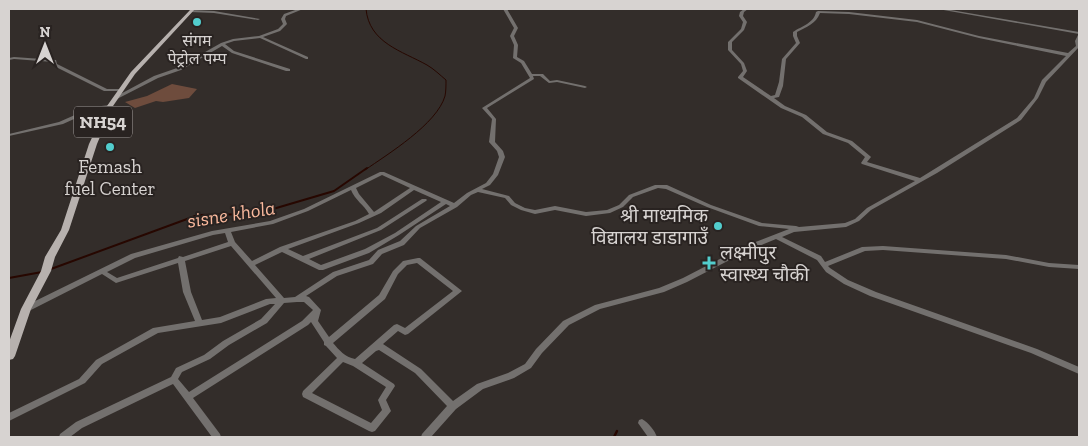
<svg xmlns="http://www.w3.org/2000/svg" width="1088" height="446" font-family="'Zilla Slab','Noto Sans Devanagari',serif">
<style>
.green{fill:#6e4c3d}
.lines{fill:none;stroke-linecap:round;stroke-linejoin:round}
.stream-far2{stroke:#270700;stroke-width:1}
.stream-far1{stroke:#270700;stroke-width:2}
.stream{stroke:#270700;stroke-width:2.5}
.minor{fill:#73706e;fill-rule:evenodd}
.major{fill:#b7b1ae;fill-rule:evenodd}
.poi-dot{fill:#52cdcd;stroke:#292321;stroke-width:2}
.labels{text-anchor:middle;stroke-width:4;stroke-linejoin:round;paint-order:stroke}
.far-poi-label{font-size:16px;fill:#d7d3d1;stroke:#292321}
.shield{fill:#292321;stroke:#a39e9c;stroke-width:1}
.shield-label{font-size:18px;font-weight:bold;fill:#d7d3d1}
.poi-label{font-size:19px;fill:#d7d3d1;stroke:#292321}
.water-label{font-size:20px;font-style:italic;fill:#fab99d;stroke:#292321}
</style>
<rect width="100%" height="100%" fill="#332d2a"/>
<!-- green -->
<polygon class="green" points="172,84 197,89 189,98 163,102 156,101 135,108 125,102 147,96"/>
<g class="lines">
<!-- stream-far2 -->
<path class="stream-far2" d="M365,170C388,154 437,124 445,96C446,91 446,85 446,80C440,75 434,69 427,65C402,51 369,43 366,9"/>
<!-- stream-far1 -->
<g class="stream-far1">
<polyline points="51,269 198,215 256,214 334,191 367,168"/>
<polyline points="9,278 42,272"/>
</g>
<!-- stream -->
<polyline class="stream" points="614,437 617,431"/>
<!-- minor -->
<g class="minor">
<polygon points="298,9 303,9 286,16 285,19 287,24 280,31 263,37 308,57 308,59 306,59 260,38 234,41 225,44 234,51 290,69 290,71 286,71 232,53 222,46 181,70 158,78 117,99 115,99 113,98 154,76 177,68 221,43 233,39 259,36 278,29 283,24 281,19 284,14"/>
<path d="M503,9H507L518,28L514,36L518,45L517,57L524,61L532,74H543L550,81L557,80L585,86L587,87L585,88L557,82L549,83L540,76H533L534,79L487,108L496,119L495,142L503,151L505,157L498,175L490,185L482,189L509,196L515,203L525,208L535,210L555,206L586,212L607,210L619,205L629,195L655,185H667L711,205L762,223L796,226L799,227L845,223L855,219L867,208L915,181L862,164L861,163L865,157L848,143L823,134L802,117L781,108L738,78V77L743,71L741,64L728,50V42L741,29L743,22L739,16L740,12L744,9H748L744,12L743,16L747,22L744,30L732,42V50L744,63L747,71L743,77L771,96L775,95L779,82L782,59L796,43L793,36V32C802,26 814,23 816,12L818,11L849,12L917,20L979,36L1068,53L1076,46L1075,41L1078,35H1079V47L1046,82L1038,98L1021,120L937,173L871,210L859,221L846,227L794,232L782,237L821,256L825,262L862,247L883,246L1006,255L1049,263L1079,265V269L1049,267L1006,259L883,250L865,251L828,266L830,268L848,280L876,292L1037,349L1079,367V374L1031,353L870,296L844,284L826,272L817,260L776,239L749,250L687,282L664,292L600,309L569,325L542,353L531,368L514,378L483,389L456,409L431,437H421L422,434L447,406L415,373L379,350L376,351L362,363L394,384L395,386L386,400L391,411L375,431L372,432L369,431L303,397L302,394L303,391L337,358L326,346L324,345V342L311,322L308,325L193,398L220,434L221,437H212L173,384L82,428L70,437H59L60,434L76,422L171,377L176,368L204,355L223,341L261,319L275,304H270L221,323L158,333L102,364L85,383L9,421V413L79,379L96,360L153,328L195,321L183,292L178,263L116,283L102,274L29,311L26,312L23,311L22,309L23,307L131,254L212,231L270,221L304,209L380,172H384L454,203L467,193L486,183L493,174L499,157L497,151L489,142L492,119L482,108L530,78L521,63L513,58L514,45L510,36L514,28ZM820,13L849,14L917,22L979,38L1066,56L1042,80L1034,98L1017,118L920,178L867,162L871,157L870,156L852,141L827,132L806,115L785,106L774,98L779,97L783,86L786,59L800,43L797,36V32C806,27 816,24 820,13ZM382,175L410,188L374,212L359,194L356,188ZM658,188L666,189L707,207L759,226L789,229L745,246L683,278L659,288L595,305L563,321L536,349L525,364L508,373L477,384L453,401L421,369L383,344L398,331L405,335L408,334L462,291L420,258H418L403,261L393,271L379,295L329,337L318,321L321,310L309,297L306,296L337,276L373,264L382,254L404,245L420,228L457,207L471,195L478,192L505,198L511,205L521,210L535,214L555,210L586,216L610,213L623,207L633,197ZM351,190C355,200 364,205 369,214L355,221L280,247L252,261L235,242L231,232L273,224L308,211ZM414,190L441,202L395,233L365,249L321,265L309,259L381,230L426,201L427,200L426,199H422L377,228L303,256L288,249L359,223L381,213ZM446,204L450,206L416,226L400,241L378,250L369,260L333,272L295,297L284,298L255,265L282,252L319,270H323L369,253L399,235ZM225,233L228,242L183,257L179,256L178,258L117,278L107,272L135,258L213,235ZM231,246L276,298L266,299L220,317L202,320L191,292L185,261ZM417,263L453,291L405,328L397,324L394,325L355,359C345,357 339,350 333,343L385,299L398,274L407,265ZM297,302H304L313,310L302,321L189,392L178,379L182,372L210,359L229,345L267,323L284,303ZM343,362L353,366L386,387L378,400L382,410L371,423L312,393Z"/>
<polygon points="938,9 945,9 1079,32 1079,34"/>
<polygon points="191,10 214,11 260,19 258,20 214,13 190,12 189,11"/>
<polygon points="14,57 56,60 57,64 107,89 121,89 123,90 121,91 104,91 54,66 53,62 14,59 9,60 9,58"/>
<polygon points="110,105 112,105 112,107 96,109 63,124 9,136 9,134 59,122 93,107"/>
<path d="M642,419C648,422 655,431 657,437H648L638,423L639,420Z"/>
</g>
<!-- major -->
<polygon class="major" points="191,9 195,9 135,74 113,106 97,144 69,230 55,257 51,271 31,309 15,356 13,359 9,360 9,342 21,309 41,271 45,257 61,230 89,144 107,106 131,72"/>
</g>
<!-- markers -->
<g class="poi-dot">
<circle cx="197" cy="22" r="5"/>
<circle cx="110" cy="147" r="5"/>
<circle cx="718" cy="226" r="5"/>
<path d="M706.5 255.5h5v5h5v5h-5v5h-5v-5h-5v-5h5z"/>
</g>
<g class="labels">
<!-- far-poi labels -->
<g class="far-poi-label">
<text x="197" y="46">संगम<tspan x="197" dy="18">पेट्रोल पम्प</tspan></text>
</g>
<!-- shield labels -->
<rect class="shield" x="74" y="106.5" width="58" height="31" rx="4"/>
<g class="shield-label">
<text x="103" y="128">NH54</text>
</g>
<!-- poi labels -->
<g class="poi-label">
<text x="110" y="173">Femash<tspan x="110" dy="22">fuel Center</tspan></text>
<text x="708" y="222" text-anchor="end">श्री माध्यमिक<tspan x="708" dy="22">विद्यालय डाडागाउँ</tspan></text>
<text x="720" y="259" text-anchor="start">लक्ष्मीपुर<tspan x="720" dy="22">स्वास्थ्य चौकी</tspan></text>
</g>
<!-- water labels -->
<g class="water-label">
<text transform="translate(231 214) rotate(-9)" y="7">sisne khola</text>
</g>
</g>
<!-- border -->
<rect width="1088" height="446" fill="none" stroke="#d7d3d1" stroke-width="20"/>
<!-- north arrow -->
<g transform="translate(45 45)" stroke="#292321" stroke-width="4" paint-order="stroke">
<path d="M0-4L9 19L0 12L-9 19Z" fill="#d7d3d1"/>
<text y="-8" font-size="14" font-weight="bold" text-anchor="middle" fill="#d7d3d1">N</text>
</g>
</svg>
